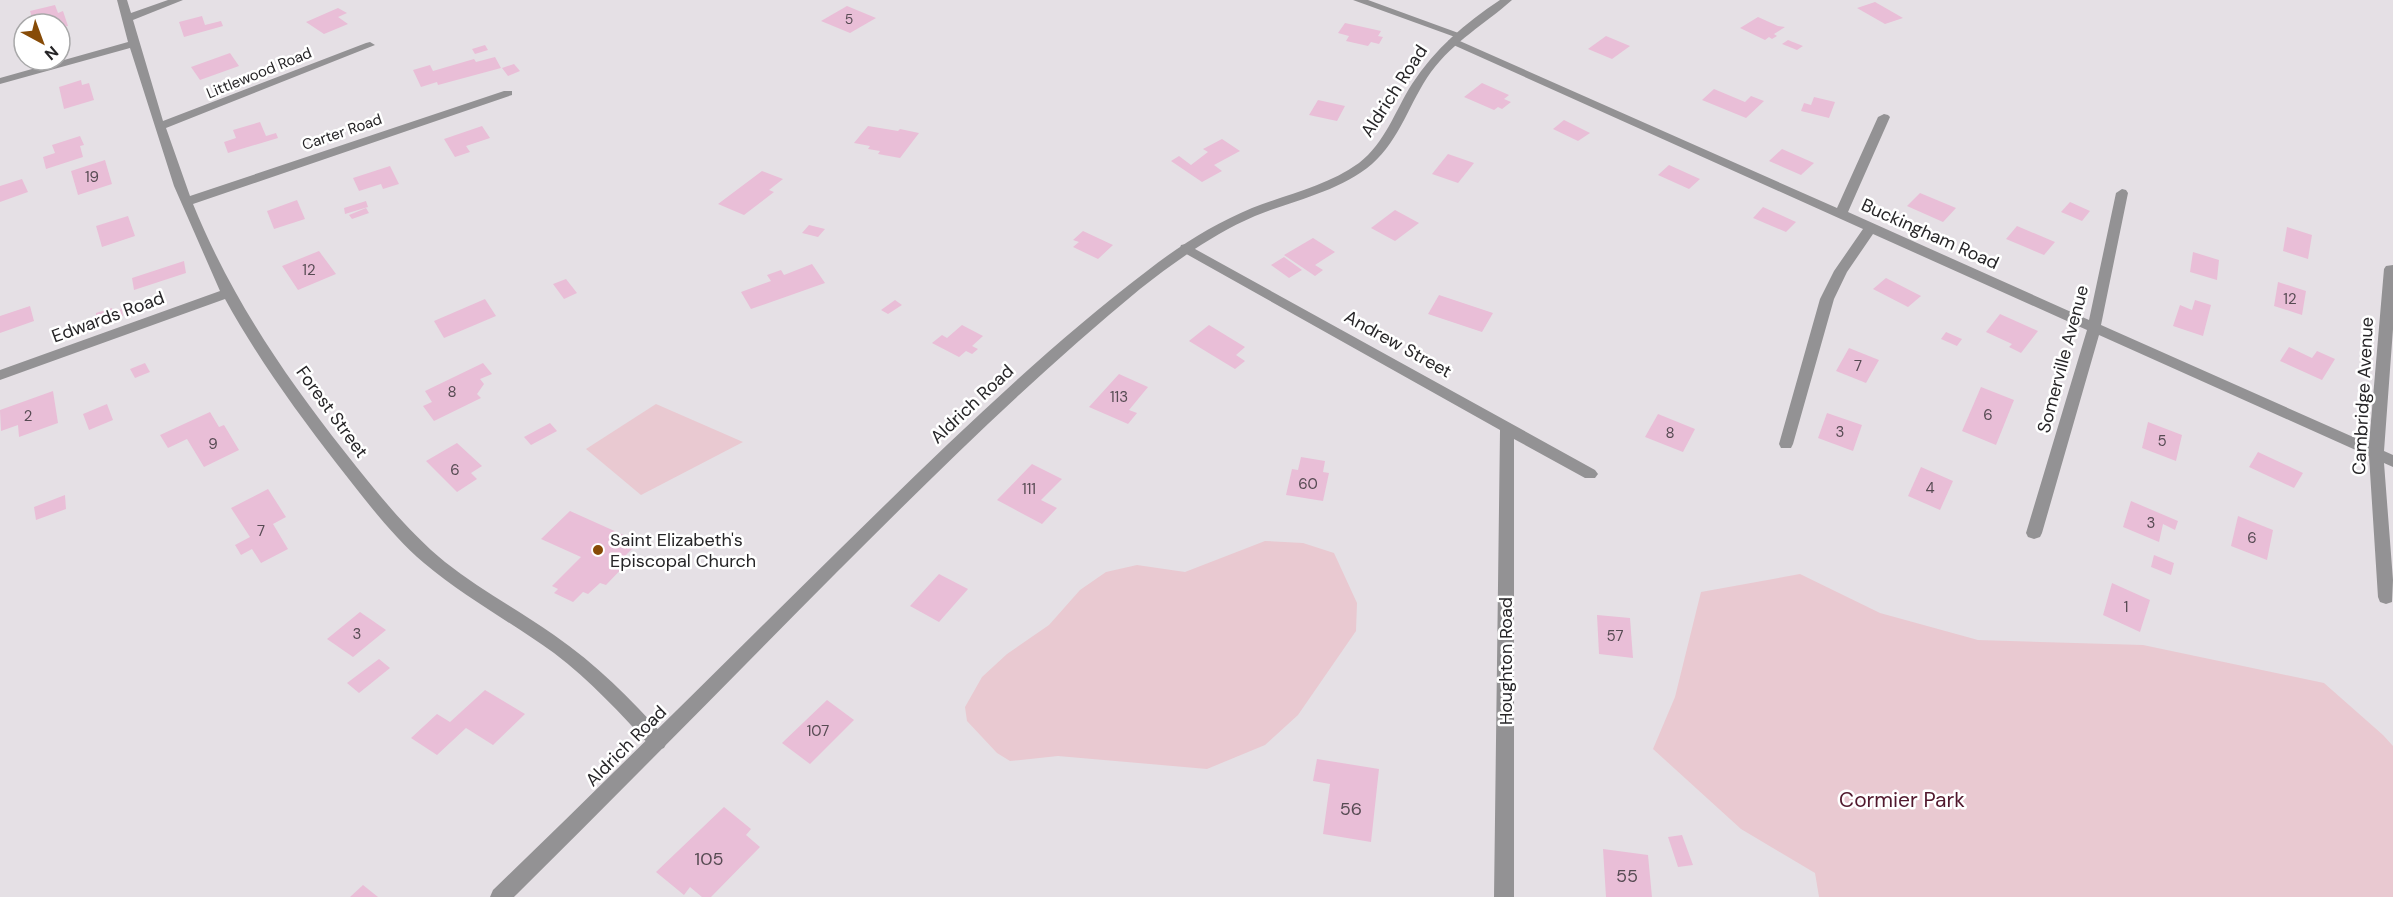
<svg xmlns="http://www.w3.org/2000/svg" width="2393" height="897" font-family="'DM Sans',sans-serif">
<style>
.green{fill:#e9c9d1}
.building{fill:#e9bed7}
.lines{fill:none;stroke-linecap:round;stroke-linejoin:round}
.minor{fill:#939294;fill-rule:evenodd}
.tertiary{fill:#939294;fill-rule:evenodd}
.poi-dot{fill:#874b07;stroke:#fff;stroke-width:2}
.labels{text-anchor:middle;stroke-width:5;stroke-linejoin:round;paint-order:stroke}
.far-number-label{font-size:14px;fill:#574b53}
.far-street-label{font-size:15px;fill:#262527;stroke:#fff}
.number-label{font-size:15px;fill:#574b53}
.street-label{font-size:18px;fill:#262527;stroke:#fff}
.poi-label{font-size:18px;fill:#262527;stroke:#fff;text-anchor:start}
.near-number-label{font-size:18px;fill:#574b53}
.near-park-label{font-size:21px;fill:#51182d;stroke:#fff}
</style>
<rect width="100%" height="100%" fill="#e5e0e5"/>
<!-- green -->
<g class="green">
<polygon points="656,404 743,442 641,495 586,449"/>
<polygon points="1265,541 1303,543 1334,553 1357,603 1356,631 1298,715 1265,745 1207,769 1058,756 1010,761 997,753 967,721 965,707 982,677 1007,654 1049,625 1080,590 1106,572 1137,565 1185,572"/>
<polygon points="1800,574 1880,613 1978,640 2143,645 2324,683 2383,735 2393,746 2393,897 1819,897 1815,873 1741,829 1653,749 1675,697 1701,592"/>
</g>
<!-- building -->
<g class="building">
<polygon points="1875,2 1903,18 1885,24 1857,8"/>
<polygon points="55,5 58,13 63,11 68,26 60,28 60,24 34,24 30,11"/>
<polygon points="847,6 876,18 850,33 821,21"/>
<polygon points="338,8 347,13 338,17 348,24 324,34 306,22"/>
<polygon points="202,16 205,25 221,21 223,26 184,37 179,22"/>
<polygon points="1758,17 1778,26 1785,27 1774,34 1777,36 1772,39 1769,37 1765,40 1740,28"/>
<polygon points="1345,23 1381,31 1378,36 1383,37 1379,44 1371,42 1368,46 1346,41 1349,36 1338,33"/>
<polygon points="1606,36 1630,46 1612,59 1588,49"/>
<polygon points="1788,40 1803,46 1797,50 1782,44"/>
<polygon points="485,45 488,50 475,54 472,49"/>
<polygon points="230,53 239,66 200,80 191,67"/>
<polygon points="495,57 501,68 438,85 437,82 421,87 413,70 430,65 433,71 474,59 476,62"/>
<polygon points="514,64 520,71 508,76 502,68"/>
<polygon points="81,80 82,85 89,83 94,100 64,109 59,87"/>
<polygon points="1482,83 1509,95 1504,99 1511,102 1502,109 1498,107 1494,110 1464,97"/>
<polygon points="1714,89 1745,102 1751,96 1764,101 1746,118 1702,100"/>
<polygon points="1814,97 1835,102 1829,118 1801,111 1804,103 1811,105"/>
<polygon points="1318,100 1345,106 1337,121 1309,115"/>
<polygon points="1564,120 1590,133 1578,141 1553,129"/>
<polygon points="260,122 266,136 276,133 278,138 228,153 224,142 236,138 233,130"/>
<polygon points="482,126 490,138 466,146 470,152 455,157 444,139"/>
<polygon points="868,126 898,131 900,129 919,133 900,158 878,154 880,151 868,149 870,146 854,143"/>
<polygon points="80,136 84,145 80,146 83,157 46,169 43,157 55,153 52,145"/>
<polygon points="1222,139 1240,151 1214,165 1222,171 1202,182 1171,161 1179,156 1191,165 1208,152 1203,149"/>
<polygon points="1782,149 1814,163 1801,175 1769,161"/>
<polygon points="1448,154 1474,163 1458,183 1432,174"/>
<polygon points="105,160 112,184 78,195 71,171"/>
<polygon points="1669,165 1700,179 1689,189 1658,175"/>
<polygon points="390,166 399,184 383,189 381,184 359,191 353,178"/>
<polygon points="762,171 783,179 769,190 774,192 744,215 718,204"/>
<polygon points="22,179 28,192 0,202 0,186"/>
<polygon points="1920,193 1956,208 1943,222 1907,206"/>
<polygon points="297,200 305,219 274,229 267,211"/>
<polygon points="366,201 368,207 345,214 344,208"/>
<polygon points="2070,202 2090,211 2082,221 2061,212"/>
<polygon points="1763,207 1796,222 1786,232 1753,218"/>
<polygon points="366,208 369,213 352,219 349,215"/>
<polygon points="1395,210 1419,223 1395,241 1371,228"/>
<polygon points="128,216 135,236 102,247 96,226"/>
<polygon points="809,225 825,229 818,237 802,233"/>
<polygon points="2017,226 2055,242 2044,255 2006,239"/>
<polygon points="2287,227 2312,235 2308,259 2283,251"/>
<polygon points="1083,231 1113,245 1098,259 1073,247 1079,242 1073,240"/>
<polygon points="1313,238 1335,252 1315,265 1323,270 1315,276 1284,255"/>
<polygon points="319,251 336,274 298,290 282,266"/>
<polygon points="2193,252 2219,260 2217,280 2190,272"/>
<polygon points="1284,257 1302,270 1289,278 1271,265"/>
<polygon points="184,261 186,273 134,290 132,278"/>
<polygon points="812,264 825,283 751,309 741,292 771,281 767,275 781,270 784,275"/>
<polygon points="1886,278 1921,296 1908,307 1873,289"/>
<polygon points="566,279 577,293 564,299 553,284"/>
<polygon points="2278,282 2306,291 2302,315 2274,306"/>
<polygon points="1439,295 1493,313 1482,332 1428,314"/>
<polygon points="485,299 496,316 444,338 434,321"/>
<polygon points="895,300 902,305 888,314 881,310"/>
<polygon points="2195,300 2211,305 2203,336 2173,326 2180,305 2192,310"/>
<polygon points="30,306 34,321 0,333 0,316"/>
<polygon points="112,308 113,312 122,309 123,316 97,324 96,313"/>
<polygon points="2000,314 2038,331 2021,353 2009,347 2012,344 1986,332"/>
<polygon points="962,325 983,336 972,346 978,349 972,354 966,351 959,357 932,343 942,335 947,338"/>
<polygon points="1209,325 1245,347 1236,355 1245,361 1235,369 1189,341"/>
<polygon points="1946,332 1962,339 1957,346 1941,339"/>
<polygon points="2289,347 2312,358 2317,351 2335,359 2322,380 2280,361"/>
<polygon points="1849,348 1879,360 1866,383 1836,371"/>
<polygon points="145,363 150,372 135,378 130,369"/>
<polygon points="483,363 492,374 480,379 484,384 477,394 481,398 434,421 423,406 432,402 425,391"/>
<polygon points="1119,374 1148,387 1129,410 1137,413 1128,424 1089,407"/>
<polygon points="1981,387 2014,400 1996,445 1962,431"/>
<polygon points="53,391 58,423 19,437 18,425 1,431 0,410"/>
<polygon points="107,404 113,420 89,430 83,414"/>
<polygon points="210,412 219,427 224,425 239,450 204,467 187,439 168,448 160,435"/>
<polygon points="1827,413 1862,425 1853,451 1818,438"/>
<polygon points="1658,414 1695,429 1683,452 1645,437"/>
<polygon points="2148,422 2182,435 2176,461 2142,448"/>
<polygon points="550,423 557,431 531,445 524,437"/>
<polygon points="457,443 482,466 471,473 477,479 457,492 426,461"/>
<polygon points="2258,452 2303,473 2294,488 2249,467"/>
<polygon points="1301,457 1325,461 1323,472 1329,473 1323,501 1286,495 1292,469 1298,470"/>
<polygon points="1032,464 1062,479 1041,500 1057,508 1042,524 997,500"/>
<polygon points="1921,467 1953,481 1940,510 1908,496"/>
<polygon points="268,489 286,517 273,524 288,549 261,563 252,549 241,555 235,545 250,537 231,508"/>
<polygon points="65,495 66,509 36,520 34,507"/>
<polygon points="2131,501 2178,521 2175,530 2163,524 2159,542 2123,527"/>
<polygon points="570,511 639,542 621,560 627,563 606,585 600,583 588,594 583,592 573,602 554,593 558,589 552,586 581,557 541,539"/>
<polygon points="2238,516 2273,530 2267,560 2231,546"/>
<polygon points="2154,555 2174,563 2171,575 2151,567"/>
<polygon points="939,574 968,589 939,622 910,606"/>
<polygon points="2112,583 2150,600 2140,632 2103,615"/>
<polygon points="360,612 386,630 353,657 327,639"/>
<polygon points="1597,615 1630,618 1633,658 1599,654"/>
<polygon points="379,659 390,668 359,693 347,683"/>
<polygon points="485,690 525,714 493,745 466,728 437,755 411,738 437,714 450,722"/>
<polygon points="827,700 854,720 810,764 782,743"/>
<polygon points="1317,759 1379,769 1371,842 1323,834 1330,784 1313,781"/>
<polygon points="724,807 751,829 746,835 760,847 711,897 702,897 690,887 684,895 656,872"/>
<polygon points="1682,835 1693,865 1678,867 1668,837"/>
<polygon points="1603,849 1648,855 1652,897 1606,897"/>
<polygon points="363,885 378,897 350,897"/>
</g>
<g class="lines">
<!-- minor -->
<g class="minor">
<path d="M117,0H127L131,13L168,0H183L133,20L163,121L366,43L370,42L375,45L166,128L190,196L504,91H512V95L193,204C230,295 283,374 344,451C375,490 406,530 445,562C479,589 518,610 554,635C596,664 631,699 664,736L667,742L664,748L658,750L652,748C621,714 590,680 554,653C511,622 464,597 424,563C390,534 364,498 337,464C296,411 257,357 225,299L0,380V370L220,291L174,186L130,48L0,84V78L128,42Z"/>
<polygon points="1353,0 1368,0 1464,35 1463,37 1455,37"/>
<polygon points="1453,38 1837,208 1878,117 1884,114 1888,115 1890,117 1848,212 2089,320 2116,193 2122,189 2126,190 2128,193 2101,325 2369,444 2384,269 2386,266 2393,265 2393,329 2384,451 2393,455 2393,467 2384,463 2393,580 2392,602 2386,604 2380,602 2378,597 2369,456 2099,335 2042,533 2040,537 2034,539 2028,537 2026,533 2087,330 1873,234 1847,272 1834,299 1793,444 1791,448 1781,448 1779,444 1820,299 1834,271 1863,229 1449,43 1448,41"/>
<polygon points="1186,244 1595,470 1598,474 1595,478 1585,478 1514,439 1514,897 1494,897 1500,430 1181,251 1180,248 1181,245"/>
</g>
<!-- tertiary -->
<path class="tertiary" d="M1500,0H1512C1484,25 1455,40 1431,72C1410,101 1400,140 1372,164C1339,192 1294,200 1255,216C1213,234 1176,261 1140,289C1033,377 934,475 836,573C729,681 622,790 514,897H490L493,890C609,778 723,664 839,550C938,453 1037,355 1147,271C1180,245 1214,224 1252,208C1288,194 1327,186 1359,163C1385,143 1395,111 1412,84C1435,49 1465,23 1500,0Z"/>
</g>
<!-- markers -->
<circle class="poi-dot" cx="598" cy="550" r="6"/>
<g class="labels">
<!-- far-number labels -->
<g class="far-number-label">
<text x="849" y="24">5</text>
</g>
<!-- far-street labels -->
<g class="far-street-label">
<text transform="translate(259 73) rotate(-22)" y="5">Littlewood Road</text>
<text transform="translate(342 132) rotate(-19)" y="5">Carter Road</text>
</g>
<!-- number labels -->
<g class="number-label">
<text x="92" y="182">19</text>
<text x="309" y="275">12</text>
<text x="2290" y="304">12</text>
<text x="1858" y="371">7</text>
<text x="452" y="397">8</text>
<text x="1119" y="402">113</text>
<text x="1988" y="420">6</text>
<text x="28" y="421">2</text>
<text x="1840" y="437">3</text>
<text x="1670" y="438">8</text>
<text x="2162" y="446">5</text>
<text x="213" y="449">9</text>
<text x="455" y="475">6</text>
<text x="1308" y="489">60</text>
<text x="1930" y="493">4</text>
<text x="1029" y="494">111</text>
<text x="2151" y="528">3</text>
<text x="261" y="536">7</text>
<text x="2252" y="543">6</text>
<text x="2126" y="612">1</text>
<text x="357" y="639">3</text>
<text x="1615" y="641">57</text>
<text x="818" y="736">107</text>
</g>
<!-- street labels -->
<g class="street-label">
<text transform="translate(1394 91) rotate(-57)" y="6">Aldrich Road</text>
<text transform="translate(1930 234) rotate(24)" y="6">Buckingham Road</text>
<text transform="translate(108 317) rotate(-20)" y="6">Edwards Road</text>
<text transform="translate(1398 344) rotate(29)" y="6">Andrew Street</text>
<text transform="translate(2063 359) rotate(-75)" y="6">Somerville Avenue</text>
<text transform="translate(2363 396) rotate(-87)" y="6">Cambridge Avenue</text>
<text transform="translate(972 404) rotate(-43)" y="6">Aldrich Road</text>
<text transform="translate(332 412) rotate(54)" y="6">Forest Street</text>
<text transform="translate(1506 661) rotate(-90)" y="6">Houghton Road</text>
<text transform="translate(626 746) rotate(-45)" y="6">Aldrich Road</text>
</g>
<!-- poi labels -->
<g class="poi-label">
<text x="610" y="546">Saint Elizabeth's<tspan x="610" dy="21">Episcopal Church</tspan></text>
</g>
<!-- near-number labels -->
<g class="near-number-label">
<text x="1351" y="815">56</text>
<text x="709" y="865">105</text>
<text x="1627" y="882">55</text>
</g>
<!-- near-park labels -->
<g class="near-park-label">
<text x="1902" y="807">Cormier Park</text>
</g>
</g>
<!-- north arrow -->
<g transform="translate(42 42) rotate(139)"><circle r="28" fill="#ffffff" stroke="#a8a8a9" stroke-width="1.5"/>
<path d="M0-4.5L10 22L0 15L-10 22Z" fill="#874b07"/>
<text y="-9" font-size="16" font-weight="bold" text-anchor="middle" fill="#262527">N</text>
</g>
</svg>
